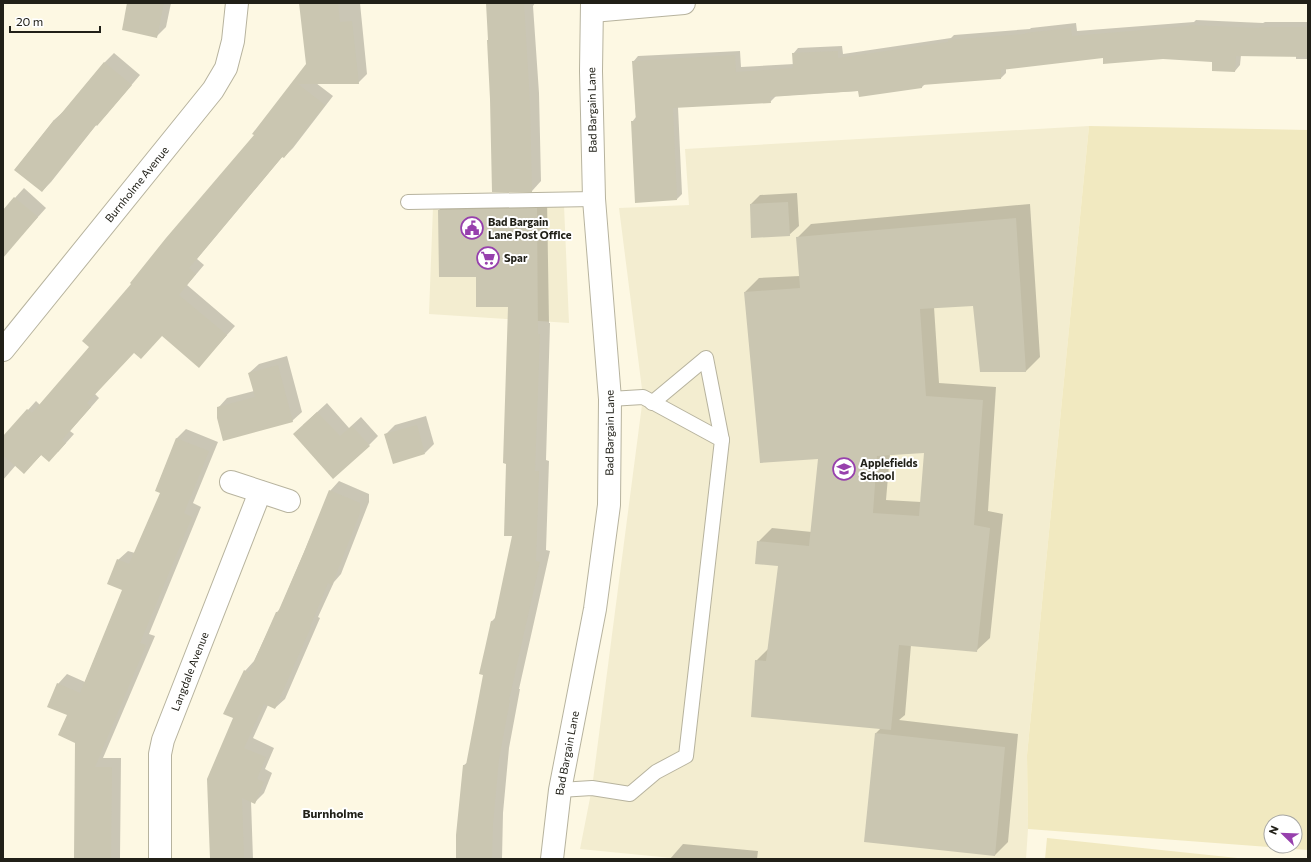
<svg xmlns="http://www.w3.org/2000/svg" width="1311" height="862" font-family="Commissioner,sans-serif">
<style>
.built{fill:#f3edd0}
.green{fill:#f1e9c0;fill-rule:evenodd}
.shadow{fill:#0003;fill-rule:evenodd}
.building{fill:#cac6b1;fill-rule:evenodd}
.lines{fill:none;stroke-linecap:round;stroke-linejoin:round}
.service-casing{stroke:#b7b39e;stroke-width:16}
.minor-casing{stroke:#b7b39e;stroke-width:24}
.service{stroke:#fff;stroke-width:14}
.minor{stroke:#fff;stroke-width:22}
.labels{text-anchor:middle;stroke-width:4;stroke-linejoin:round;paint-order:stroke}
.street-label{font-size:11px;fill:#212018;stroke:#fff}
.poi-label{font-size:11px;font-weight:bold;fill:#212018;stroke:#fff;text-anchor:start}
.neighbourhood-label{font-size:12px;font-weight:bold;fill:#212018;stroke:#fff}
</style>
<rect width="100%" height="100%" fill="#fdf8e3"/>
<!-- built -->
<g class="built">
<polygon points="1089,126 1027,755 1028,829 1026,859 682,859 580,849 592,788 643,397 619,208 689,205 685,149"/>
<polygon points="564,205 569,323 429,314 433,207"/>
</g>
<!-- green -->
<g class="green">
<path d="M1089,126L1308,130V850L1028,829L1027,755ZM1271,822H1295V846H1271Z"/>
<polygon points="1047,838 1247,859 1045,859"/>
</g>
<!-- shadow -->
<g class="shadow">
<polygon points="128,3 171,3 166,27 157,36"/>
<polygon points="300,3 360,3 367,74 358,83 316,83 333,96 293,148 284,157 283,156 197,259 204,265 187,285 235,326 199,366 162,335 134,352 95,394 99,398 70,431 74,434 58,452 42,454 24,473 16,465 3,480 3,438 36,401 40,405 90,347 133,284 255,135 307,64"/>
<polygon points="488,3 535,3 533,6 539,93 541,181 532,191 491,99 488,40 489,39"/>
<polygon points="1196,20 1263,23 1265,22 1308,22 1308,59 1296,59 1296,56 1241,55 1240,65 1235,71 1213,61 1163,58 1104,57 1006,68 1006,73 1001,78 925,84 922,87 776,96 770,102 678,107 682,194 677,199 632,122 636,117 633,62 638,56 740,51 741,67 794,64 793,54 798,48 842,46 843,54 951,38 954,35 1030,29 1031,28 1076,23 1077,31 1194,22"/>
<polygon points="114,53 140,75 106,115 97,124 51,182 42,191 15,170 54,120 64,111 105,62"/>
<polygon points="24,188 46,208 3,256 3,211"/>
<polygon points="797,193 799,226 789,235 751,204 760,195"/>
<polygon points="547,198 549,323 550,323 546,460 549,461 546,550 550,551 519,689 520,689 509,748 503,813 502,859 457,859 464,765 468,762 484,674 491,622 496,617 514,535 507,463 509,306 477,276 439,210 450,200"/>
<path d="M1030,204L1040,357L1026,371H981L974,305L934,307L939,383L996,387L988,511L1003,514L990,638L976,651L911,645L905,715L899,720L1018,734L1008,842L995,855L866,841L876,733L881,728L756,661L769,648L779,565L758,542L772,528L812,532L819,458L745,292L759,278L800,276L797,238L811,224ZM925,452L921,502L886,500L890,454Z"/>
<polygon points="287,356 302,412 292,421 218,408 227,398 254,391 249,373 259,364"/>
<polygon points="327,403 349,428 361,417 378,436 369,445 303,425"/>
<polygon points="426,416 434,444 425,453 385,435 395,425"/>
<polygon points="186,429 218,442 193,503 201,507 149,634 155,636 103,758 121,758 120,859 75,859 76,742 58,684 67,674 85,682 123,590 118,560 128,551 135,553 161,493 156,490 177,438"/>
<polygon points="339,481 369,494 369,502 341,574 334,582 318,617 320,618 285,699 275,708 268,705 253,738 274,748 265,769 272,773 264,793 254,803 251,801 253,859 212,859 234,718 245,671 254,661 277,612 280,609 330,491"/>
<polygon points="683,844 758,851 757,859 670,859"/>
</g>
<!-- building -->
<g class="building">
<polygon points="127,3 164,3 157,38 122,30"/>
<polygon points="299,3 338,3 340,22 352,21 359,84 298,84 325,105 284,158 282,157 189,268 196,274 179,295 227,335 199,368 162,336 141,359 134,353 87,403 91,407 62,440 66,443 49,462 41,455 24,474 3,455 3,436 27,409 32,413 89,347 82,341 131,284 130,283 166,238 254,135 252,134 306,64"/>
<polygon points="486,3 524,3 530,103 532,192 492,192 490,99 487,40 488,40"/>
<polygon points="1189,25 1259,28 1259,27 1308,27 1308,57 1236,56 1235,72 1212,71 1212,62 1163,59 1103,64 1103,58 1001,70 1001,79 922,85 922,88 859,97 858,91 770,97 771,103 673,108 677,200 635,203 631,121 636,121 632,61 735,55 736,72 793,68 792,53 838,51 838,58 948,42 948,40 1025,34 1025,33 1071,28 1072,36 1189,26"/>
<polygon points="104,62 132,85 97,126 96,125 42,192 14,170 54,120 55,121"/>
<polygon points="14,197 38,217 3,258 3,210"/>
<polygon points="788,202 790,236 751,238 750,204"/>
<polygon points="537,208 538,334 540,334 535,471 539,471 536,561 540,562 509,700 510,700 499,759 493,824 492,859 456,859 456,835 463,765 466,765 483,675 479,674 485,648 491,621 494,622 512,536 504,536 506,464 503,463 508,307 476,307 476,277 439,277 438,210"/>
<path d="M1016,218L1026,372H980L973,306L920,309L926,396L983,400L974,525L990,528L977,652L899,645L891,730L751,717L755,660L766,661L778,566L755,564L757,541L809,546L818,459L760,463L744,292L800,288L796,237ZM924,453L919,516L873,513L877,456Z"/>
<polygon points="278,365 293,422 223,441 217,418 217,407 255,397 248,373"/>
<polygon points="317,412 340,436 352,426 370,446 333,479 293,434"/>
<polygon points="417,425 425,454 393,464 384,434"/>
<polygon points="176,438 209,451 184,513 192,517 140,643 146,645 95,767 112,767 111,859 74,859 75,743 58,735 67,715 47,707 57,683 80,693 122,590 107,584 117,559 129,564 160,493 155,491"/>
<polygon points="329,490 360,503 360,513 332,585 328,583 310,627 311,627 275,709 264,704 244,748 266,757 257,779 264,782 255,804 242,798 244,859 210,859 207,779 233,718 223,714 244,670 249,673 276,612 278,612 304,552"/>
<polygon points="875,733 1005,747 995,856 864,842"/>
</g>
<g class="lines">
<!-- service casing -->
<g class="service-casing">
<g id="service">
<polyline points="408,202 594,199"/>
<polyline points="652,403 706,358 722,440"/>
<polyline points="560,790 592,788 630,794 656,772 686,756 722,440 643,397 610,399"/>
</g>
</g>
<!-- minor casing -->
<g class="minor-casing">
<g id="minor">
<polyline points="592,11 684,3"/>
<path id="s1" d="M3,350L213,90L226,68L233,41L237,3"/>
<polyline points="231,482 289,501"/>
<path id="s2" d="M160,859V754L163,740L260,492"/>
<path id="s3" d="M552,859L560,790L595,609L609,505L610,399L594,199L591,71L592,3"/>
</g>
</g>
<!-- service -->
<use href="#service" class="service"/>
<!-- minor -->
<use href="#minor" class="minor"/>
</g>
<!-- icons -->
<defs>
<g id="civic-ring" transform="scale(1.15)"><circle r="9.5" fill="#fff" stroke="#9740ad" stroke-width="1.5"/><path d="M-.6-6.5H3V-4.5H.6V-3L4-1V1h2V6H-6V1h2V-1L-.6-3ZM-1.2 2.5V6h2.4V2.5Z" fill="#9740ad"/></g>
<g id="supermarket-ring" transform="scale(1.15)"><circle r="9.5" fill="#fff" stroke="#9740ad" stroke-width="1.5"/><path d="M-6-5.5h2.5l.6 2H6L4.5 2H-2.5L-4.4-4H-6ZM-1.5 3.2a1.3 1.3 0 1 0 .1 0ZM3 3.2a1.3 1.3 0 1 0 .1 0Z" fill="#9740ad"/></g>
<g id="school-ring" transform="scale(1.15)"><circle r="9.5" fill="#fff" stroke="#9740ad" stroke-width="1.5"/><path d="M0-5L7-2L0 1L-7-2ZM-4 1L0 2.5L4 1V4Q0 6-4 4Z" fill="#9740ad"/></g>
</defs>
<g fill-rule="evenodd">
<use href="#civic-ring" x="472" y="228"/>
<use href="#supermarket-ring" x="488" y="258"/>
<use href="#school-ring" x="844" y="469"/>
</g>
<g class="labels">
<!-- street labels -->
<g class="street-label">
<text transform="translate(592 110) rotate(-91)" y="4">Bad Bargain Lane</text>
<text dy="4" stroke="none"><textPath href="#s1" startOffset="213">Burnholme Avenue</textPath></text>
<text dy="4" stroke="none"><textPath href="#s3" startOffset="431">Bad Bargain Lane</textPath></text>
<text dy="4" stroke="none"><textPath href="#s2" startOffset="193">Langdale Avenue</textPath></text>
<text dy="4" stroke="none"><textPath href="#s3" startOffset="107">Bad Bargain Lane</textPath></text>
</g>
<!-- poi labels -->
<g class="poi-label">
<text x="488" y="226">Bad Bargain<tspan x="488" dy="13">Lane Post Office</tspan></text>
<text x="504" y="262">Spar</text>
<text x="860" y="467">Applefields<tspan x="860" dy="13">School</tspan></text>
</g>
<!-- neighbourhood labels -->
<g class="neighbourhood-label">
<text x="333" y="818">Burnholme</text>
</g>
</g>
<!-- border -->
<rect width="1311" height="862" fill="none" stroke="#212018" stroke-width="8"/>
<!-- north arrow -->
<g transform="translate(1283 834) rotate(293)"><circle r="19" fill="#ffffff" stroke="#a6a6a3"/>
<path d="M0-3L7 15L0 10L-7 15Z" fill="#9740ad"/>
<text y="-6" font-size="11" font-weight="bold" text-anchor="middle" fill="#212018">N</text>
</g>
<!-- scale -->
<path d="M10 26v6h90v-6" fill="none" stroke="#212018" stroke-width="2"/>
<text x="16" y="26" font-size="12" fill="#212018" stroke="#ffffff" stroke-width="3" paint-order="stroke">20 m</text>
</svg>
